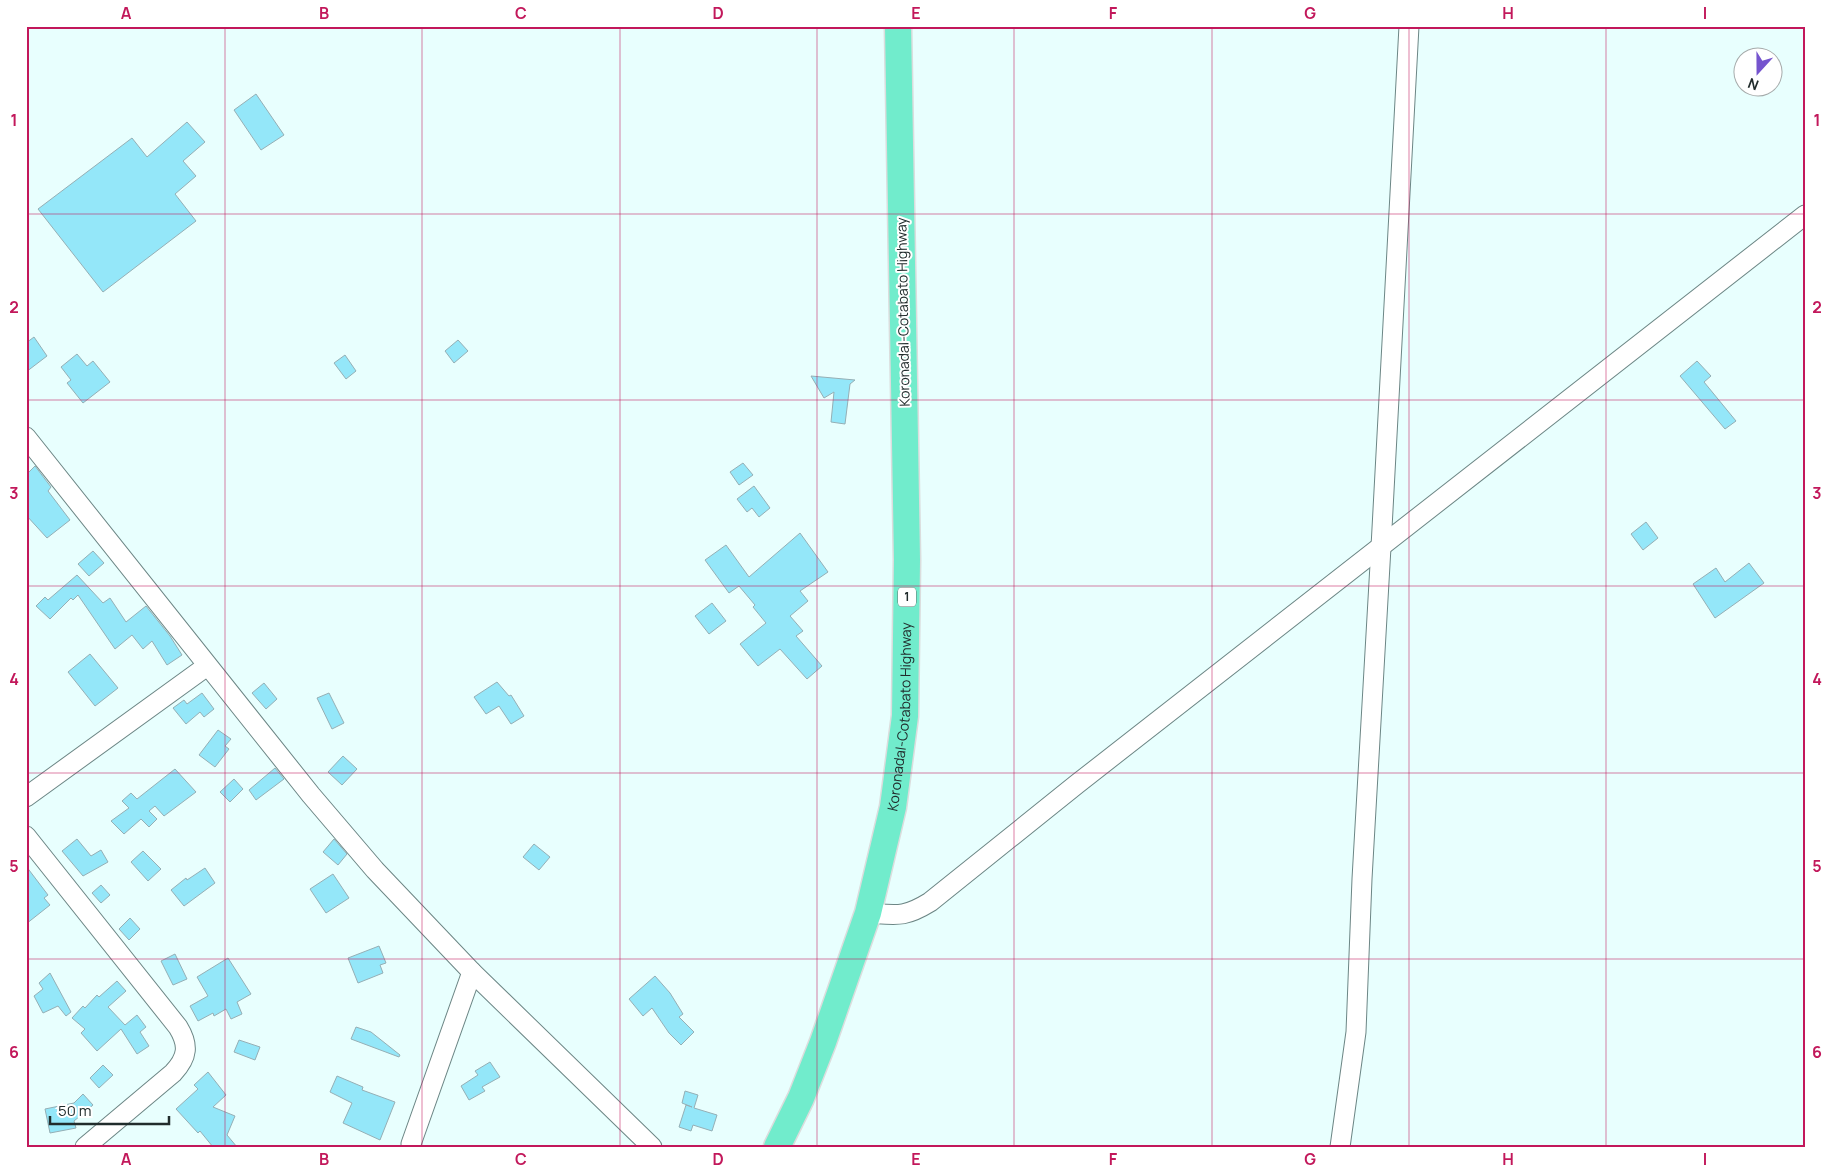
<svg xmlns="http://www.w3.org/2000/svg" width="1831" height="1173" font-family="Manrope,sans-serif">
<style>
.building{fill:#94e7f9;stroke:#95afb5}
.lines{fill:none;stroke-linecap:round;stroke-linejoin:round}
.minor-casing{stroke:#6c8685;stroke-width:21}
.highway-casing{stroke:#dbdddd;stroke-width:29}
.minor{stroke:#fff;stroke-width:19}
.highway{stroke:#71eccc;stroke-width:26}
.grid{fill:none;stroke:#c2185b;stroke-width:1;stroke-opacity:0.55}
.labels{text-anchor:middle;stroke-width:4;stroke-linejoin:round;paint-order:stroke}
.shield{fill:#fff;stroke:#646b6b;stroke-width:1}
.shield-label{font-size:12px;font-weight:bold;fill:#212c2c}
.street-label{font-size:14px;fill:#212c2c;stroke:#fff}
.neatline{fill:none;stroke:#c2185b;stroke-width:2}
.grid-label{font-size:16px;text-anchor:middle;font-weight:bold;fill:#c2185b}
</style>
<rect width="100%" height="100%" fill="#e8fffe"/>
<!-- building -->
<g class="building">
<polygon points="256,94 284,135 261,150 234,110"/>
<polygon points="187,122 205,142 183,161 196,176 175,194 196,221 103,292 38,209 132,138 147,157"/>
<polygon points="34,337 47,356 26,372 26,343"/>
<polygon points="458,340 468,351 454,363 445,351"/>
<polygon points="77,354 87,366 93,361 110,382 83,403 67,383 71,380 61,367"/>
<polygon points="345,355 356,371 346,379 334,363"/>
<polygon points="1697,361 1711,376 1704,382 1736,421 1725,429 1680,376"/>
<polygon points="811,376 855,380 850,384 845,424 831,422 834,392 824,398"/>
<polygon points="743,463 753,475 739,485 730,472"/>
<polygon points="35,466 51,487 48,491 70,520 47,538 26,515 26,475"/>
<polygon points="754,486 770,508 759,517 752,508 747,512 737,499"/>
<polygon points="1646,522 1658,538 1643,550 1631,534"/>
<polygon points="800,533 828,572 800,591 808,601 790,616 803,631 796,636 822,666 807,679 780,649 758,666 740,644 766,623 753,607 755,605 739,586 729,593 705,560 726,545 749,577"/>
<polygon points="93,551 104,563 89,576 78,564"/>
<polygon points="1749,563 1764,583 1715,618 1693,584 1716,568 1725,582"/>
<polygon points="77,575 103,603 110,598 126,622 146,606 170,636 182,655 167,665 152,641 143,649 132,635 115,649 78,595 73,600 71,598 50,619 36,606 45,597 48,600"/>
<polygon points="712,603 726,621 709,634 695,616"/>
<polygon points="90,654 118,688 95,706 68,672"/>
<polygon points="497,682 509,696 511,695 524,716 511,724 499,706 486,714 474,697"/>
<polygon points="264,683 277,699 266,709 252,693"/>
<polygon points="202,693 214,709 204,717 200,712 186,724 173,708 184,700 187,704"/>
<polygon points="329,693 344,723 332,729 317,698"/>
<polygon points="218,730 231,739 225,746 229,749 215,767 199,755"/>
<polygon points="343,756 357,769 342,785 328,772"/>
<polygon points="275,768 284,779 256,800 249,790"/>
<polygon points="175,769 196,792 164,816 155,806 149,811 157,819 149,827 141,819 124,834 111,821 129,808 122,801 131,793 137,799"/>
<polygon points="234,779 243,789 230,802 220,792"/>
<polygon points="77,839 91,856 101,850 108,862 83,876 62,851"/>
<polygon points="334,839 347,854 338,865 323,852"/>
<polygon points="534,844 550,857 539,870 523,857"/>
<polygon points="143,851 161,869 148,881 131,862"/>
<polygon points="26,866 48,895 44,898 50,905 26,924"/>
<polygon points="205,868 215,883 184,906 171,890 186,878 187,880"/>
<polygon points="333,874 349,898 326,913 310,889"/>
<polygon points="101,885 110,895 101,903 92,893"/>
<polygon points="130,918 140,929 129,940 119,929"/>
<polygon points="379,946 386,963 380,965 383,973 358,983 348,958"/>
<polygon points="175,954 187,979 173,985 161,961"/>
<polygon points="228,958 251,994 237,1002 242,1014 231,1019 226,1009 214,1016 213,1013 198,1021 190,1006 208,996 197,977"/>
<polygon points="50,973 71,1012 66,1016 58,1006 43,1013 34,996 43,989 39,983"/>
<polygon points="655,976 670,993 683,1014 679,1017 694,1032 681,1045 669,1033 652,1008 643,1016 629,999"/>
<polygon points="117,981 126,991 108,1007 125,1025 137,1015 146,1027 140,1032 149,1046 137,1054 121,1029 97,1051 81,1033 85,1029 72,1018 83,1006 85,1008 97,995 99,997"/>
<polygon points="356,1027 371,1032 400,1055 399,1057 351,1039"/>
<polygon points="239,1040 260,1047 255,1060 234,1052"/>
<polygon points="490,1062 500,1077 482,1087 485,1091 469,1100 461,1086 478,1075 475,1071"/>
<polygon points="103,1065 113,1075 99,1088 90,1078"/>
<polygon points="208,1072 226,1095 213,1107 235,1116 227,1135 237,1147 213,1147 200,1131 198,1133 176,1109 198,1089 194,1085"/>
<polygon points="337,1076 363,1087 362,1090 395,1102 380,1140 343,1123 352,1103 330,1092"/>
<polygon points="685,1091 698,1095 694,1108 717,1115 712,1131 693,1125 691,1131 679,1127 686,1105 692,1107 682,1103"/>
<polygon points="83,1094 93,1105 74,1121 76,1128 50,1133 45,1109 74,1103"/>
</g>
<g class="lines">
<!-- minor casing -->
<g class="minor-casing">
<g id="minor">
<polyline points="26,437 311,795 375,870 472,972 652,1147"/>
<polyline points="26,797 207,666"/>
<path d="M26,836L178,1027C189,1045 188,1057 173,1073L85,1147"/>
<path d="M868,913C897,915 904,918 930,902L1077,784L1805,215"/>
<polyline points="411,1144 472,972"/>
<polyline points="1340,1147 1356,1032 1362,879 1381,547 1409,26"/>
</g>
</g>
<!-- highway casing -->
<g class="highway-casing">
<g id="highway">
<path id="s1" d="M777,1147L801,1098L823,1042L868,913L893,807L905,716L907,560L898,26"/>
</g>
</g>
<!-- minor -->
<use href="#minor" class="minor"/>
<!-- highway -->
<use href="#highway" class="highway"/>
</g>
<!-- grid -->
<path class="grid" d="M225,26V1147M422,26V1147M620,26V1147M817,26V1147M1014,26V1147M1212,26V1147M1409,26V1147M1606,26V1147M26,214H1805M26,400H1805M26,586H1805M26,773H1805M26,959H1805"/>
<g class="labels">
<!-- shield labels -->
<rect class="shield" x="898" y="587.5" width="18" height="19" rx="4"/>
<g class="shield-label">
<text x="907" y="601">1</text>
</g>
<!-- street labels -->
<g class="street-label">
<text transform="translate(903 312) rotate(-91)" y="5">Koronadal-Cotabato Highway</text>
<text dy="5" stroke="none"><textPath href="#s1" startOffset="451">Koronadal-Cotabato Highway</textPath></text>
</g>
</g>
<!-- border -->
<rect width="1831" height="1173" fill="none" stroke="#ffffff" stroke-width="55"/>
<!-- north arrow -->
<g transform="translate(1758 72) rotate(201)"><circle r="24" fill="#ffffff" stroke="#a6abab"/>
<path d="M0-4L9 19L0 12L-9 19Z" fill="#7554ce"/>
<text y="-8" font-size="14" font-weight="bold" text-anchor="middle" fill="#212c2c">N</text>
</g>
<!-- scale -->
<path d="M50 1116v8h119v-8" fill="none" stroke="#212c2c" stroke-width="2.5"/>
<text x="58" y="1116" font-size="15" fill="#212c2c" stroke="#ffffff" stroke-width="4" paint-order="stroke">50 m</text>
<rect x="28" y="28" width="1776" height="1118" class="neatline"/>
<g class="grid-label">
<text x="126" y="19">A</text>
<text x="324" y="19">B</text>
<text x="521" y="19">C</text>
<text x="718" y="19">D</text>
<text x="916" y="19">E</text>
<text x="1113" y="19">F</text>
<text x="1310" y="19">G</text>
<text x="1508" y="19">H</text>
<text x="1705" y="19">I</text>
<text x="14" y="126">1</text>
<text x="1817" y="126">1</text>
<text x="14" y="313">2</text>
<text x="1817" y="313">2</text>
<text x="14" y="499">3</text>
<text x="1817" y="499">3</text>
<text x="14" y="685">4</text>
<text x="1817" y="685">4</text>
<text x="14" y="872">5</text>
<text x="1817" y="872">5</text>
<text x="14" y="1058">6</text>
<text x="1817" y="1058">6</text>
<text x="126" y="1165">A</text>
<text x="324" y="1165">B</text>
<text x="521" y="1165">C</text>
<text x="718" y="1165">D</text>
<text x="916" y="1165">E</text>
<text x="1113" y="1165">F</text>
<text x="1310" y="1165">G</text>
<text x="1508" y="1165">H</text>
<text x="1705" y="1165">I</text>
</g>
</svg>
